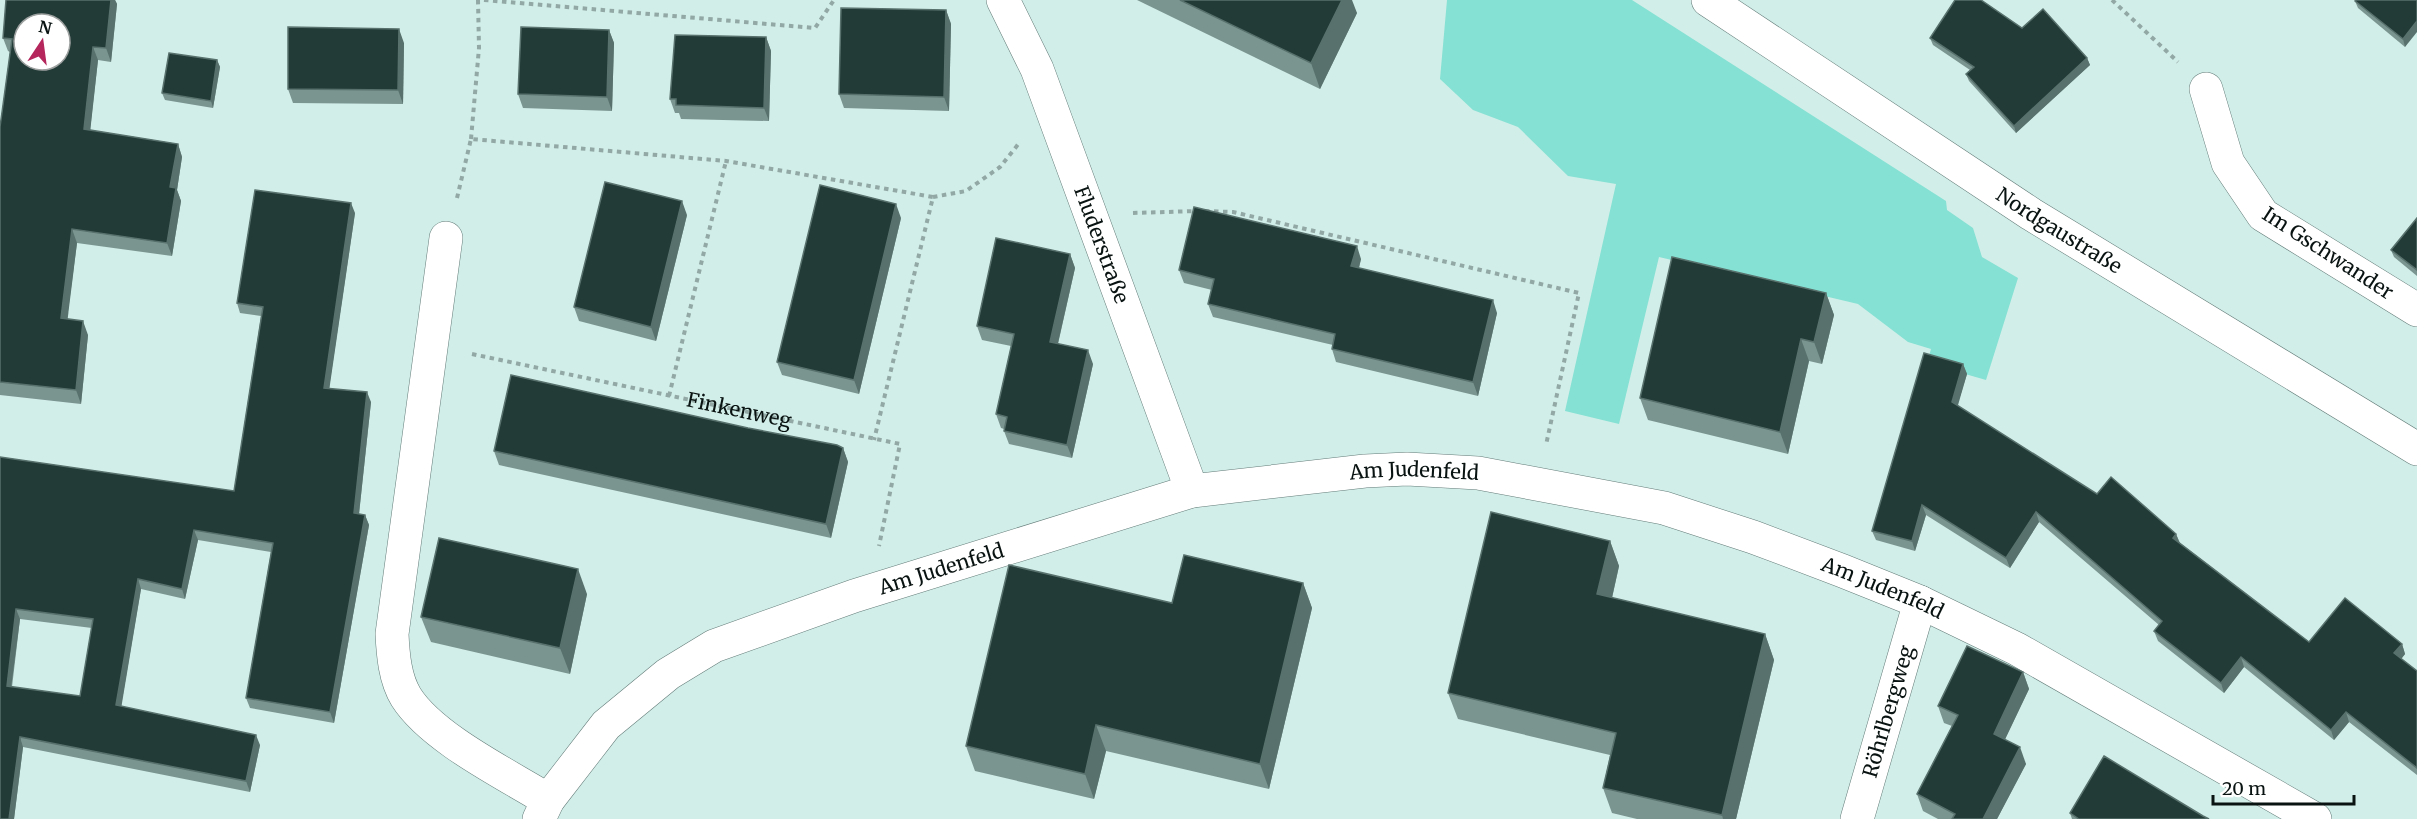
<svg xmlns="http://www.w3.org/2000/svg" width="2417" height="819" font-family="Merriweather,serif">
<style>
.green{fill:#85e1d3}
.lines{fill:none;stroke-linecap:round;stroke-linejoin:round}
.minor-casing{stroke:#637c78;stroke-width:34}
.secondary-casing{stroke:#637c78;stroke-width:34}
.path{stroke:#92a8a4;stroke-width:4;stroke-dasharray:4.5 4.5;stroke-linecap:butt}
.minor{stroke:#fff;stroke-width:33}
.secondary{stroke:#fff;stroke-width:33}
.wall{fill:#7a9490;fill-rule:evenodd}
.shaded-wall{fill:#58716c}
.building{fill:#233b37;stroke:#58716c;stroke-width:1.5;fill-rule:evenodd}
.labels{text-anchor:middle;stroke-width:6;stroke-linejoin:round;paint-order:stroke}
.street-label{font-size:20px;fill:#091311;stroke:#fff}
</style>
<rect width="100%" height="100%" fill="#d2eee9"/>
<!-- green -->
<polygon class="green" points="1447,0 1632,0 1946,201 1947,210 1973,228 1982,257 2018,278 1986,380 1927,363 1931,349 1908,342 1858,304 1659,257 1619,424 1565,411 1616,184 1568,176 1518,127 1473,110 1440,79"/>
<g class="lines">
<!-- minor casing -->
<g class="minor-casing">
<g id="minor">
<path id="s2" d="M1003,0L1037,69L1192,491"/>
<polyline points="2206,89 2228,163 2263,215 2417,310"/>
<path d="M446,238L392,634C393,655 395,679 406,697C432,738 506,774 548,800"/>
<path id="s3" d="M539,819L548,800L606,725L668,674L714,646L854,596L1192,491L1365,471L1407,469L1478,473L1664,508L1753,537L1843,571L1920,602L2017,649L2315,819"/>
<path id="s4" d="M1857,819L1920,602"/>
</g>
</g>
<!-- secondary casing -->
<g class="secondary-casing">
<g id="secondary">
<path id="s5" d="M1708,0L2031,214L2417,449"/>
</g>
</g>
<!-- path -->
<g class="path">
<polyline points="484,0 815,28 834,0"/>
<polyline points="2112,0 2178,62"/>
<polyline points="471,139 479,48 478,0"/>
<polyline points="933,197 966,191 1000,167 1020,142"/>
<polyline points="457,198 471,139 726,161 933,197 874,440"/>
<polyline points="1205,211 1233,212 1579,293 1546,445"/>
<polyline points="1133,213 1198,211"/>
<path id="s1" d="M472,354L900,444L879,546"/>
<polyline points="669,396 726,161"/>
</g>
<!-- minor -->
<use href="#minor" class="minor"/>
<!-- secondary -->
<use href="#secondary" class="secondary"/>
</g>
<!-- wall -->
<g class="wall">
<polygon points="6,0 115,0 117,4 111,62 98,60 90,130 178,144 182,157 177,190 181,201 172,256 77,243 67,319 88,335 81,404 0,395 0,127 10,52 8,51 3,38"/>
<polygon points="1137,0 1342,0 1357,13 1320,89"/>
<polygon points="2417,0 2405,47 2358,8 2355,1"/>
<polygon points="946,10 951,24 949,111 844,108 839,94"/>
<polygon points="2022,28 2087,58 2090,65 2016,133 1969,81 1966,74 1970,70 1933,45 1930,38"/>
<polygon points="609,30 614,43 612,111 523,108 518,94"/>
<polygon points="766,37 771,51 769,121 681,119 679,113 675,113 670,99"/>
<polygon points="404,43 403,104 293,103 288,89"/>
<polygon points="217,60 220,67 213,108 165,100 162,93"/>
<path d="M355,213L329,388L371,402L359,514L365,515L369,525L334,723L250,708L246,698L271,552L198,540L185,599L141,589L121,706L260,745L250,792L23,747L14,819L0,457L234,491L261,316L240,313L237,303ZM20,619L92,628L80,696L12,687Z"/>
<polygon points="687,215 656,341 579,321 574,307"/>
<polygon points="901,218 859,394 782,375 777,362"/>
<polygon points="2417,218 2417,276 2394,257 2391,250"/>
<polygon points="1070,254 1075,268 1058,344 1093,364 1072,458 1009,444 1004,431 1004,429 1001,428 996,414 1011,346 982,340 977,326"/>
<polygon points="1361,259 1359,268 1497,313 1478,396 1336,362 1332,349 1333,345 1213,317 1208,304 1212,290 1184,283 1179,270"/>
<polygon points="1826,293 1834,315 1822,364 1809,361 1788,454 1648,420 1640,398"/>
<polygon points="1963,364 1967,374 1957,406 2097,494 2176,534 2180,543 2309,642 2402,644 2405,654 2401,659 2417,671 2417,775 2349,722 2334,740 2244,667 2224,693 2158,641 2154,631 2159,625 2039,522 2010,568 1926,515 1915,551 1876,540 1872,531"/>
<polygon points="748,428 843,448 848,462 831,538 499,465 494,451"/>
<polygon points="1610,541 1619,566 1612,598 1765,634 1774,660 1736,819 1637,819 1612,813 1603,788 1610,755 1458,719 1448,693"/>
<polygon points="1303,583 1312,608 1269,789 1106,751 1094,799 975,771 966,746 1172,603"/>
<polygon points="587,594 570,674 431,642 421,617"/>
<polygon points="2023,672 2029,689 2005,739 2026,764 1997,819 1938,819 1923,811 1917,794 1952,726 1944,723 1938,706"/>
<polygon points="2070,813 2209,819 2072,819"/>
</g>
<!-- shaded-wall -->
<g class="shaded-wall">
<polygon points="111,0 115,0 117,4 111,62 106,48"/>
<polygon points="1342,0 1352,0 1357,13 1320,89 1311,63"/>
<polygon points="946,10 951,24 949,111 944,97"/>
<polygon points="2417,21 2417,32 2405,47 2403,39"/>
<polygon points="399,29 404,43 403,104 398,90"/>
<polygon points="609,30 614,43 612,111 607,97"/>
<polygon points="766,37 771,51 769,121 764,108"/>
<polygon points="93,47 98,60 89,142 84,129"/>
<polygon points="2087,58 2090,65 2016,133 2014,126"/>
<polygon points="217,60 220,67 213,108 211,101"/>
<polygon points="178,144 182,157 177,190 181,201 172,256 167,243 170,187"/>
<polygon points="682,201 687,215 656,341 651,327"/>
<polygon points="351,203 355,213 328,398 324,388"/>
<polygon points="896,204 901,218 859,394 854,380"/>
<polygon points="72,229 77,243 66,332 61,318"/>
<polygon points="1357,246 1361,259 1356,279 1351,266"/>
<polygon points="1070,254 1075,268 1055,356 1050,342"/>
<polygon points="1826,293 1834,315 1822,364 1814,342"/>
<polygon points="1493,300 1497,313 1478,396 1473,382"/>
<polygon points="83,321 88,335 81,404 76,390"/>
<polygon points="1801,339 1809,361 1788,454 1780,432"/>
<polygon points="1088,350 1093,364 1072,458 1067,445"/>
<polygon points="1963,364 1967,374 1956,412 1952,402"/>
<polygon points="367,392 371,402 358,523 354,513"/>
<polygon points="843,448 848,462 831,538 826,524"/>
<polygon points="1922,505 1926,515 1915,551 1912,541"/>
<polygon points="2036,512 2039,522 2010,568 2006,558"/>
<polygon points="365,515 369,525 334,723 330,712"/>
<polygon points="194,530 198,540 185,599 182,589"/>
<polygon points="2176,534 2180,544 2173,538"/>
<polygon points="1610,541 1619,566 1607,620 1597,594"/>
<polygon points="578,569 587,594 570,674 560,648"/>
<polygon points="138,579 141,589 120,715 116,705"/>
<polygon points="1303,583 1312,608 1269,789 1260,764"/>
<polygon points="16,609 20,619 10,696 7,686"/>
<polygon points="1765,634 1774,660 1736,819 1723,819 1722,815"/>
<polygon points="2402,644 2405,654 2398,663 2394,653"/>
<polygon points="2241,657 2244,667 2224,693 2221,683"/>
<polygon points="2023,672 2029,689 2000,750 1994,734"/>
<polygon points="2346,712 2349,722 2334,740 2331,730"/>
<polygon points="1096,725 1106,751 1094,799 1085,774"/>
<polygon points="256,735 260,745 250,792 246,781"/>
<polygon points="20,737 23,747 14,819 9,819"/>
<polygon points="2020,747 2026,764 1997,819 1983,819"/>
</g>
<!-- building -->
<g class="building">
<path d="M6,0H111L106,48L93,47L84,129L178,144L170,187L176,188L167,243L72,229L61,318L83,321L76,390L0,382V127L12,39L3,38ZM24,24H60V60H24Z"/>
<polygon points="1180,0 1342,0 1311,63"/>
<polygon points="1955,0 1981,0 2022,28 2043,9 2087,58 2014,126 1966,74 1974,67 1930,38"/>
<polygon points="2356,0 2417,0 2417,21 2403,39 2355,1"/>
<polygon points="841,8 946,10 944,97 839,94"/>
<polygon points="288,27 399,29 398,90 288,89"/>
<polygon points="521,27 609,30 607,97 518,94"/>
<polygon points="675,35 766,37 764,108 676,105 676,99 670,99"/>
<polygon points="169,53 217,60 211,101 162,93"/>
<polygon points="605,182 682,201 651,327 574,307"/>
<polygon points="820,185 896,204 854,380 777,362"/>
<path d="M255,190L351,203L324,388L367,392L354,513L365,515L330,712L246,698L273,543L194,530L182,589L138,579L116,705L256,735L246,781L20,737L9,819H0V457L234,491L263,307L237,303ZM16,609L93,619L80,696L7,686Z"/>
<polygon points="1194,207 1357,246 1351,266 1493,300 1473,382 1332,349 1335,334 1208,304 1214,279 1179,270"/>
<polygon points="2417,218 2417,270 2391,250"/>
<polygon points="996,238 1070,254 1050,342 1088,350 1067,445 1004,431 1007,417 996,414 1014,334 977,326"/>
<polygon points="1672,257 1826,293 1814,342 1801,339 1780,432 1640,398"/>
<polygon points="1924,353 1963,364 1952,402 2097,494 2111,477 2176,534 2173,538 2309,642 2345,598 2402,644 2394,653 2417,671 2417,768 2346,712 2331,730 2241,657 2221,683 2154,631 2162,621 2036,512 2006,558 1922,505 1912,541 1872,531"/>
<polygon points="511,375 748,428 837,445 843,448 826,524 494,451"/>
<polygon points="1491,512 1610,541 1597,594 1765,634 1722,815 1603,788 1616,733 1448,693"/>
<polygon points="439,538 578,569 560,648 421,617"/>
<polygon points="1184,555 1303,583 1260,764 1096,725 1085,774 966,746 1009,565 1172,603"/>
<polygon points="1967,646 2023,672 1994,734 2020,747 1983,819 1952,819 1955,814 1917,794 1958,715 1938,706"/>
<polygon points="2104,756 2203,816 2209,819 2079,819 2070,813"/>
</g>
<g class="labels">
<!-- street labels -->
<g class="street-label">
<text dy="7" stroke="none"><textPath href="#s5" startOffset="420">Nordgaustraße</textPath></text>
<text dy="7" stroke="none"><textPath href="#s2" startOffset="264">Fluderstraße</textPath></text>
<text transform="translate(2328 253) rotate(33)" y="7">Im Gschwander</text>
<text dy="7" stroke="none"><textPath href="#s1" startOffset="273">Finkenweg</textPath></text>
<text dy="7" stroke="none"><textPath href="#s3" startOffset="976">Am Judenfeld</textPath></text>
<text dy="7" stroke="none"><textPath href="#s3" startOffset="490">Am Judenfeld</textPath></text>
<text dy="7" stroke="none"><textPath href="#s3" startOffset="1462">Am Judenfeld</textPath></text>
<text dy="7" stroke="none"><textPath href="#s4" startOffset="112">Röhrlbergweg</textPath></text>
</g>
</g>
<!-- north arrow -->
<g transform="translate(42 42) rotate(13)"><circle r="28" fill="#ffffff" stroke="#9da1a0" stroke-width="1.5"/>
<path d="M0-4.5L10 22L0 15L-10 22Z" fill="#b4265c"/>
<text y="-9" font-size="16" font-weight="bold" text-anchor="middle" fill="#091311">N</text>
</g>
<!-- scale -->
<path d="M2213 795v9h141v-9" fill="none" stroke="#091311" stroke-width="3"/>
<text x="2222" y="795" font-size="18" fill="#091311" stroke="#ffffff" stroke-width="4.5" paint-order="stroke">20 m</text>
</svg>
